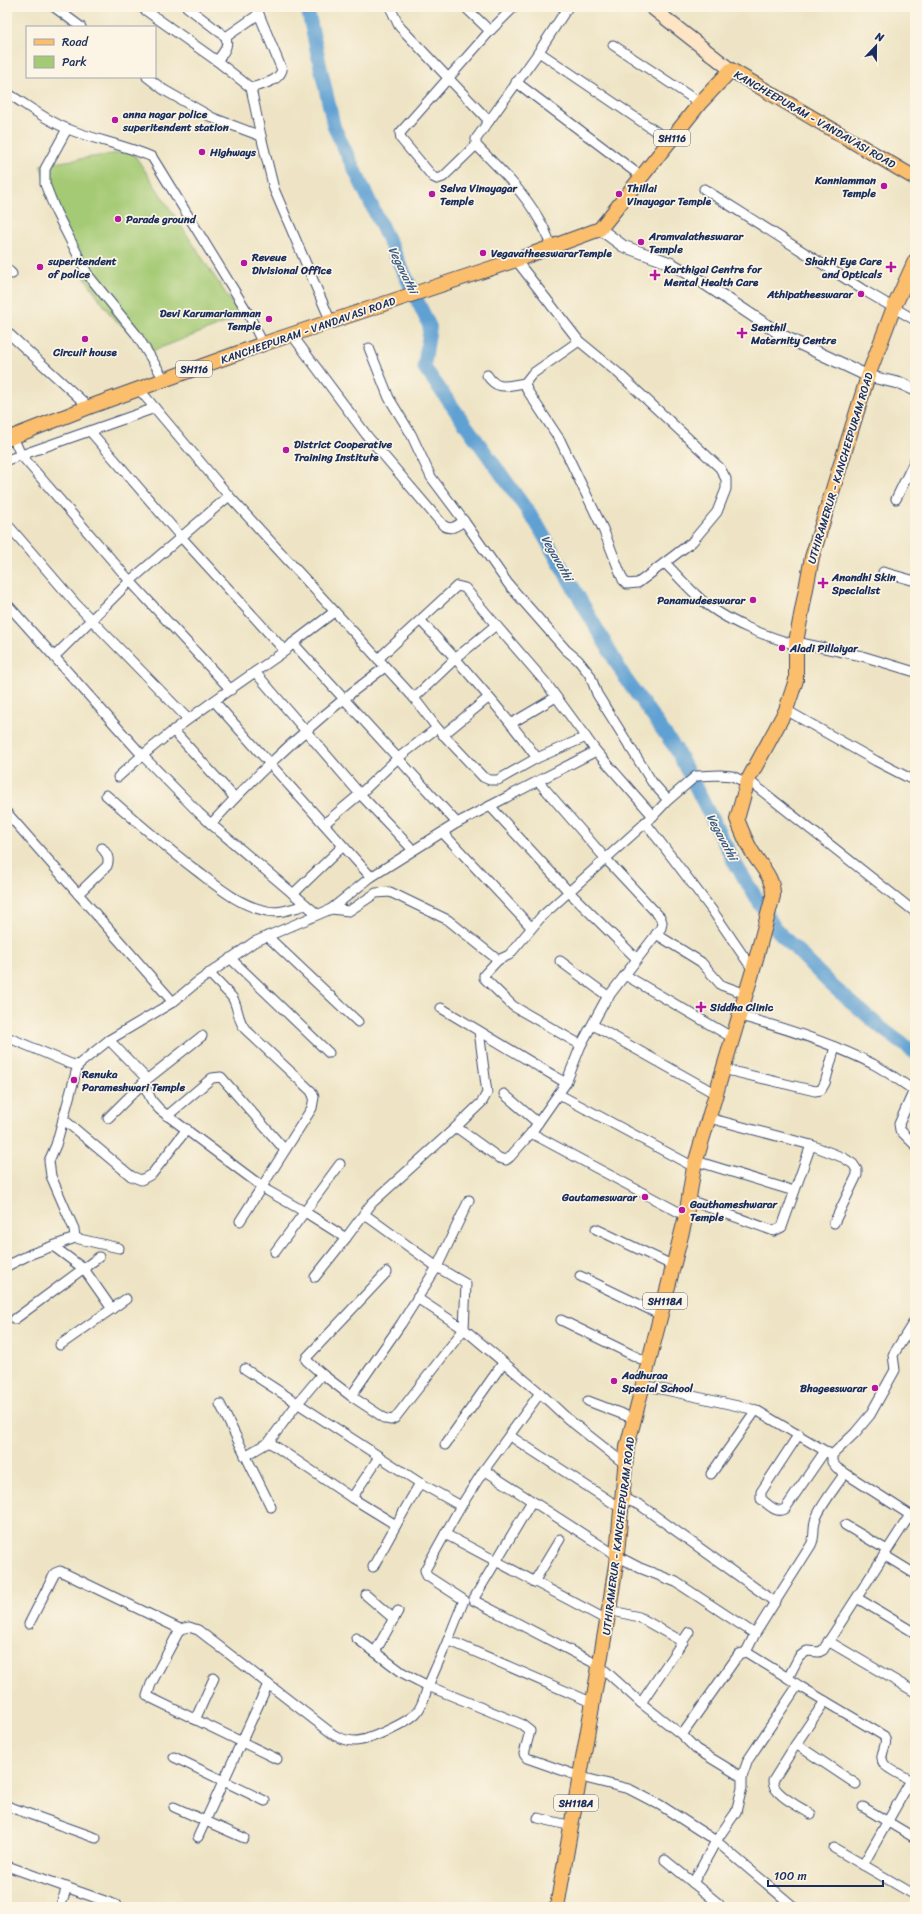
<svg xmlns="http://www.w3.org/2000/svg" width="922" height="1914" font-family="Sriracha,sans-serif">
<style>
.green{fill:#a5ca74;stroke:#607c69}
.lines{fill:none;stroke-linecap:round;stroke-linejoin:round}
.river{stroke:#60a1d3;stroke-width:14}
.minor-casing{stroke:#3b4a6d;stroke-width:11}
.tertiary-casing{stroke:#3b4a6d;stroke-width:13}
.secondary-casing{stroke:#3b4a6d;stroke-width:15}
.primary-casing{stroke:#3b4a6d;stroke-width:16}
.minor{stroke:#fff;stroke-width:9}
.tertiary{stroke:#fff;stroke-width:11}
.secondary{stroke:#fde5c5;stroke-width:13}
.primary{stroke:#fabe6d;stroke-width:14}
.poi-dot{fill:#b5179e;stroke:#fcf5e5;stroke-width:1.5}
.labels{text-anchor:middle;stroke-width:3.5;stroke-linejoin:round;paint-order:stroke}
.shield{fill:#fcf5e5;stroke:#5e6a86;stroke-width:1}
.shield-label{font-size:10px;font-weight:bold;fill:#1b2f5e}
.poi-label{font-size:11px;font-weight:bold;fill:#1b2f5e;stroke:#fcf5e5;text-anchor:start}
.street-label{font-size:11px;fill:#1b2f5e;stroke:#fcf5e5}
.water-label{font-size:12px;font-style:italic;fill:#335787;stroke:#fcf5e5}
</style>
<rect width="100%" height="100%" fill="#fcf5e5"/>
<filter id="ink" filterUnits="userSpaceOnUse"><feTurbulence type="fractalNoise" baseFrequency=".025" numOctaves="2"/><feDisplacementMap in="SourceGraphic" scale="8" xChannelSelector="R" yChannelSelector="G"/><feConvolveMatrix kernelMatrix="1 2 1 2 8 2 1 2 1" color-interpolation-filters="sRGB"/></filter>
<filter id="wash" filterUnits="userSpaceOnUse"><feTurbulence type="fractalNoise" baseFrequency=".012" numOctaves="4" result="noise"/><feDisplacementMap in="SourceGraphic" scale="16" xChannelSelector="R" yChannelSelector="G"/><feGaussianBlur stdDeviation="0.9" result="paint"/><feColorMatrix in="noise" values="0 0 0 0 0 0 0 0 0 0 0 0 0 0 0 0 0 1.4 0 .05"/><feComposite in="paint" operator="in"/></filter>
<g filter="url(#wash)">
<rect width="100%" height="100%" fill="#eee4c5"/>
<!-- green -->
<polygon class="green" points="132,151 241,317 152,351 112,317 81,272 40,165"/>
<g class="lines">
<!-- river -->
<polyline class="river" points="307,7 334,127 430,327 424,367 537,524 625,678 676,749 733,860 775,928 830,984 884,1030 915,1053"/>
</g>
</g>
<g filter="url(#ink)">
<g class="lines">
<!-- minor casing -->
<g class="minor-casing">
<g id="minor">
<polyline points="54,7 81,27"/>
<polyline points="141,7 217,61 251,88 261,136"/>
<path d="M187,7L226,37C229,47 223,53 217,61"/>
<polyline points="390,7 399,26 489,121"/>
<polyline points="465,7 490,31"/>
<polyline points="226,37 259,14"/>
<polyline points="613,45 700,103"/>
<polyline points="539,52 670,141"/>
<polyline points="147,77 164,90 213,118 261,136 274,189 331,322"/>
<polyline points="516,82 642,177"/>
<path d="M251,88C262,84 278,82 282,70L256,7"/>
<path d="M7,93C27,105 45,120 68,129C95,140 125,145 152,157L248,313L263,344"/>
<polyline points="67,129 45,169 45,184 56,212 88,275 136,334 164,379"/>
<polyline points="476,145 443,177 437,179 433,177 401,139 400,133 490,31 514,7"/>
<polyline points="704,189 865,291 915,320"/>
<path d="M551,247C548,238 545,228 540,221C524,192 499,168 476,145V139L536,56L568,7"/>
<polyline points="516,260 579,341 618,373 720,468 726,479 726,489 717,512 692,542 638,583 627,584 623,580 603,529 560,440 527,390 525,383 532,374 579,341"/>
<polyline points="7,269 12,274"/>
<polyline points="7,332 89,407"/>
<path d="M292,335L368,437L443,525C451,531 456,526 464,521L509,585L566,650L578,660L590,675L597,694L652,782L668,800"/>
<polyline points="369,348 389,398 411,434 431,477 464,521"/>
<path d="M487,375C498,392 508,385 525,383"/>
<polyline points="138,388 229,496 414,698 437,728 483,777 490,780 498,780 537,758 586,737"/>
<polyline points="90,431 181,537 285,651 293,643 457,823"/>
<polyline points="13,437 21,455 130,581 231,690"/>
<polyline points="7,460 155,408"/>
<polyline points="896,499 915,460"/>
<polyline points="7,524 76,604 188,719"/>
<path d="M665,563C679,577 693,594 709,606C735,625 766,636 796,645"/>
<polyline points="883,572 915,581"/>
<path d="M7,604L142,755L199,813L211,824C264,765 322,714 385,667"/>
<path d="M421,621C462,665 502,710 537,758"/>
<polyline points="796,642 862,656 915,672"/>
<polyline points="293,643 334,612"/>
<polyline points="55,656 130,581 229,496"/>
<polyline points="378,659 457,586 465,588 496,625"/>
<polyline points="255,672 360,794 413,850"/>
<polyline points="414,698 456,658 496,625 546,683 596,751 457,823 371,877 331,909 254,942 196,983 173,1002 109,1040 144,1076 146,1089 152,1101 160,1110 268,1191 305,1212 346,1238 372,1203 456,1127 499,1158 506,1160 510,1157 531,1133"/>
<polyline points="214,701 371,877"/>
<polyline points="786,710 876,761 915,781"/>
<polyline points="512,723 556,697"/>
<polyline points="173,730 235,798"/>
<polyline points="443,735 488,698"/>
<polyline points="596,751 653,816"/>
<path d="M118,777C169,730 228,691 285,651"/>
<polyline points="748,780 915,912"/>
<polyline points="539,782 605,858 660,917 662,922 661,928 605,1001 581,1045 566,1083 531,1133 686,1216"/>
<path d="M106,795C136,821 165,847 197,871C218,887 240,906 267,911C280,914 293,908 306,905"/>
<polyline points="490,806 569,892 637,959"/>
<polyline points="7,813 173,1002"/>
<polyline points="645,822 712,910 753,970"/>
<polyline points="211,824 317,914"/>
<polyline points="324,824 360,794 398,758 437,728"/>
<polyline points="443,833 531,927"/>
<path d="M78,894L107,866C110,858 107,854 102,848"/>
<polyline points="293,894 343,846"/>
<polyline points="331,909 349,911 376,893 390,892 448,920 498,960 509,955 541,917 653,816 668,800 696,776 720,775 732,776 747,783"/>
<polyline points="656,934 701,962 721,985 746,994"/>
<polyline points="267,936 358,1022"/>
<polyline points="230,958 329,1053"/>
<polyline points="498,960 484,975 484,978 513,1006 581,1045"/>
<polyline points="560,961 609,997"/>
<path d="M209,973L232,997C239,1008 236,1017 245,1029L311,1091L314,1097L312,1108L240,1221"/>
<polyline points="625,975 733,1038"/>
<polyline points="441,1008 566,1083"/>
<path d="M740,1016C785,1028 831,1043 873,1064C888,1072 901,1082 915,1091"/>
<polyline points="593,1025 716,1094"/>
<polyline points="7,1037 71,1064 78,1065 109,1040"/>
<polyline points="723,1069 815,1091 821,1090 825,1083 835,1047"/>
<polyline points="914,1090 899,1124 900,1130 915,1145"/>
<polyline points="504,1094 538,1123"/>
<polyline points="558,1094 694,1167"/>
<polyline points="167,1116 212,1078 221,1077 285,1150"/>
<polyline points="108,1118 145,1081 202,1036"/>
<polyline points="709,1118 811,1145 834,1154 844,1158 853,1164 857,1170 857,1175 834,1223"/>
<polyline points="63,1119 131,1176 141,1180 152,1174 187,1129"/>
<polyline points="456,1127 482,1102 487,1093 479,1031"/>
<polyline points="696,1161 794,1191"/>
<polyline points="469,1200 437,1267 401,1324 351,1396 322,1374 297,1404 269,1442 352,1498 396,1525 420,1483 461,1506 445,1534 607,1620"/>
<polyline points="689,1200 774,1231 782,1227 811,1145"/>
<polyline points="364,1214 437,1267 466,1284 464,1329 540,1393 568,1419 626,1465"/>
<polyline points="596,1229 674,1266"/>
<polyline points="75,1238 119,1248"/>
<polyline points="53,1246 84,1269 112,1309"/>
<polyline points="275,1252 340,1164"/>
<polyline points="7,1266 31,1254 75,1238 74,1229 51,1176 49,1161 56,1145 78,1065"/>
<polyline points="580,1276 661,1315"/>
<polyline points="315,1277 346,1238"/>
<polyline points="15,1319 99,1257"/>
<polyline points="561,1320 649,1363"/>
<polyline points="915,1320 893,1355 895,1370 870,1415 855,1433 832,1455 832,1462 837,1468 915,1518"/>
<polyline points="60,1345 126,1299"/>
<polyline points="245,1369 420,1483"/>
<polyline points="322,1374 306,1360 307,1357 387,1272"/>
<polyline points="643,1385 756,1410 832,1455"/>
<polyline points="351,1396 386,1419 391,1420 395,1418 464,1329 417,1298"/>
<polyline points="588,1401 635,1419"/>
<polyline points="220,1404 271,1507"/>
<path d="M799,1434L761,1492V1499C768,1504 776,1514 785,1509L825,1451"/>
<polyline points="510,1436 622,1509"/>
<polyline points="445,1445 503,1363"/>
<polyline points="245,1456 269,1442"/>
<polyline points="484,1470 532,1501 473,1600 600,1666 641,1703 682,1735 696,1749 742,1777"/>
<polyline points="711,1474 756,1410"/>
<polyline points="352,1498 379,1457"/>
<polyline points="622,1498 640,1505 775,1602 755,1634"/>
<polyline points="532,1501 617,1556 640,1568 676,1582 755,1634 746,1652"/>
<polyline points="461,1506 484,1470 540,1393"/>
<polyline points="845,1525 887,1550"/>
<polyline points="445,1534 425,1570 427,1576 464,1600 448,1640 593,1703"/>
<polyline points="884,1555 915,1574"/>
<polyline points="373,1567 396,1525"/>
<polyline points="534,1582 560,1539"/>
<polyline points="366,1595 394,1619"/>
<polyline points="857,1598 915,1633"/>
<path d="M775,1602L811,1545C816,1536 812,1528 816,1518C823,1502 835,1488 845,1473"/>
<polyline points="609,1610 639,1617 683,1642"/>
<path d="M29,1624L55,1573L60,1571L180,1629L189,1627L198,1630L334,1735C341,1739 347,1741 355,1741C368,1741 409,1722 417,1712C423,1705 425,1695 428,1686L514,1721L521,1724L530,1731L524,1754L527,1758L581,1777L629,1789L660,1805L716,1841L736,1812L742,1788V1777L748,1760L798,1685L884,1736C890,1745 877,1754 884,1764C889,1770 907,1778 915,1782"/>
<polyline points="180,1629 151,1684 147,1696 277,1759"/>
<polyline points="356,1638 403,1673 428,1686 448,1640"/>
<polyline points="828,1641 915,1692"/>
<polyline points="375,1652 398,1611"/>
<polyline points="798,1685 788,1678 799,1657 807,1651 819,1652 823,1650 910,1515"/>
<polyline points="641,1703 689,1632"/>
<polyline points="195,1720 214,1678"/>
<polyline points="682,1735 739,1654 746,1652 788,1678"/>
<polyline points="796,1744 856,1784"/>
<polyline points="174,1757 265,1801"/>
<polyline points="7,1806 96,1838"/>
<polyline points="174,1807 244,1838"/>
<polyline points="863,1807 915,1838"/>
<path d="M811,1814C800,1807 772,1794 773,1781L796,1744L825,1701"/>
<polyline points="538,1818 572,1826"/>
<polyline points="198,1837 268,1684"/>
<polyline points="834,1848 915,1895"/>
<polyline points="665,1860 719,1904"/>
<polyline points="863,1865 911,1780"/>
<polyline points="7,1866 116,1905"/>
<polyline points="693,1883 716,1841 794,1907"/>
<polyline points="60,1907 67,1887"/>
</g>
</g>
<!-- tertiary casing -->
<g class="tertiary-casing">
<polyline id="tertiary" points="600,229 623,246 670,263 696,278 783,336 868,376 902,384 915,390"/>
</g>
<!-- secondary casing -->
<g class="secondary-casing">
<polyline id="secondary" points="651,7 731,70"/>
</g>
<!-- primary casing -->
<g class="primary-casing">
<g id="primary">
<polyline points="7,439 89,407 263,344 516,260 600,229 700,103 731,70 915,178"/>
<path d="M557,1907L609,1610L616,1564L627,1447L686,1216L694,1167L753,970L773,896C774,877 760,866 751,850C745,840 741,829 737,819L748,780L786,710L796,680V642L812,557L868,376L894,307L915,261"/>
</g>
</g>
<!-- minor -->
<use href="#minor" class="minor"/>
<!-- tertiary -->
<use href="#tertiary" class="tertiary"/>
<!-- secondary -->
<use href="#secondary" class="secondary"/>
<!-- primary -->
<use href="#primary" class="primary"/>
</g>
</g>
<!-- markers -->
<g class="poi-dot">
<circle cx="115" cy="120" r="4"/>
<circle cx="202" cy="152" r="4"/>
<circle cx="884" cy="186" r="4"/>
<circle cx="432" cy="194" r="4"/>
<circle cx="619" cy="194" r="4"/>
<circle cx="118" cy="219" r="4"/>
<circle cx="641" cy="242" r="4"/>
<circle cx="483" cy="253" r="4"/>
<circle cx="244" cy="263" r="4"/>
<circle cx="40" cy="267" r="4"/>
<path d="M889 261h4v4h4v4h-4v4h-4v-4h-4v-4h4z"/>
<path d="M653 269h4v4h4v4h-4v4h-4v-4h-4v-4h4z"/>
<circle cx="861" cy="294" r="4"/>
<circle cx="269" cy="319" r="4"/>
<path d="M740 327h4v4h4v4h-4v4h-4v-4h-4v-4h4z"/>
<circle cx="85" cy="339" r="4"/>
<circle cx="286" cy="450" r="4"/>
<path d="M821 577h4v4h4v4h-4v4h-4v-4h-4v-4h4z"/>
<circle cx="753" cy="600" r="4"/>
<circle cx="782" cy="648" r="4"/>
<path d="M699 1001h4v4h4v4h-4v4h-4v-4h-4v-4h4z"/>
<circle cx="74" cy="1080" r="4"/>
<circle cx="645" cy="1197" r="4"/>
<circle cx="682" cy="1210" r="4"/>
<circle cx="614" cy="1381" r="4"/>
<circle cx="875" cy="1388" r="4"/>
</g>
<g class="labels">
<!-- shield labels -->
<g class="shield">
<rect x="654" y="130" width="36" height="16" rx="3"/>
<rect x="176" y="361" width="36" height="16" rx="3"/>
<rect x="643" y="1293" width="44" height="16" rx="3"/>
<rect x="554" y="1795" width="44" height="16" rx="3"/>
</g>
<g class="shield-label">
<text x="672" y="142">SH116</text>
<text x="194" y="373">SH116</text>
<text x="665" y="1305">SH118A</text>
<text x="576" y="1807">SH118A</text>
</g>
<!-- poi labels -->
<g class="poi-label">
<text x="123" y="118">anna nagar police<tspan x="123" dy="13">superitendent station</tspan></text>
<text x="210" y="156">Highways</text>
<text x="876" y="184" text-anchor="end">Kanniamman<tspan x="876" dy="13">Temple</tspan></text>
<text x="440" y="192">Selva Vinayagar<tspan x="440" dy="13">Temple</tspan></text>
<text x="627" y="192">Thillai<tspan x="627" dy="13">Vinayagar Temple</tspan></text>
<text x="126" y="223">Parade ground</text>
<text x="649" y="240">Aramvalatheswarar<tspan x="649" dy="13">Temple</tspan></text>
<text x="491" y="257">VegavatheeswararTemple</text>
<text x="252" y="261">Reveue<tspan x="252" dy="13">Divisional Office</tspan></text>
<text x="48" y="265">superitendent<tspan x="48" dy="13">of police</tspan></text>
<text x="882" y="265" text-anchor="end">Shakti Eye Care<tspan x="882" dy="13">and Opticals</tspan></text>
<text x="664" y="273">Karthigai Centre for<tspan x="664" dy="13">Mental Health Care</tspan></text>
<text x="853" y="298" text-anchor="end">Athipatheeswarar</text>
<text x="261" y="317" text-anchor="end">Devi Karumariamman<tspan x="261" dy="13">Temple</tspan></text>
<text x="751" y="331">Senthil<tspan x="751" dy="13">Maternity Centre</tspan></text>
<text x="85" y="356" text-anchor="middle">Circuit house</text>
<text x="294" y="448">District Cooperative<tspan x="294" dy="13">Training Institute</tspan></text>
<text x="832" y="581">Anandhi Skin<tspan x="832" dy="13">Specialist</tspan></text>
<text x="745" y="604" text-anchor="end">Panamudeeswarar</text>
<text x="790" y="652">Aladi Pillaiyar</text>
<text x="710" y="1011">Siddha Clinic</text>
<text x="82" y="1078">Renuka<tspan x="82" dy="13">Parameshwari Temple</tspan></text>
<text x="637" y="1201" text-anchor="end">Gautameswarar</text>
<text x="690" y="1208">Gauthameshwarar<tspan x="690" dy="13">Temple</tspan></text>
<text x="622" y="1379">Aadhuraa<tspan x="622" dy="13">Special School</tspan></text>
<text x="867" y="1392" text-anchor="end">Bhageeswarar</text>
</g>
<!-- street labels -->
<g class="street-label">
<text transform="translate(815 119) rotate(30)" y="4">KANCHEEPURAM - VANDAVASI ROAD</text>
<text transform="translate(308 330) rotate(-19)" y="4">KANCHEEPURAM - VANDAVASI ROAD</text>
<text transform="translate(840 468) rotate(-73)" y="4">UTHIRAMERUR - KANCHEEPURAM ROAD</text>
<text transform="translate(618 1536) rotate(-83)" y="4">UTHIRAMERUR - KANCHEEPURAM ROAD</text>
</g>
<!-- water labels -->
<g class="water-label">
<text transform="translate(403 270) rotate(64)" y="4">Vegavathi</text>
<text transform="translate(557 558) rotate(60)" y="4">Vegavathi</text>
<text transform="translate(722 837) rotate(62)" y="4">Vegavathi</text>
</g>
</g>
<!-- margin -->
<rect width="922" height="1914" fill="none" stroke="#fcf5e5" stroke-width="24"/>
<!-- legend -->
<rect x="26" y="26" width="130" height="52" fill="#fcf5e5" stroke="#a2a6af"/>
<rect x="34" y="39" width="20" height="6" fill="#fabe6d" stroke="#a2a6af"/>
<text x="62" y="46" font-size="12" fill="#1b2f5e">Road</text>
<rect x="34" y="56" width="20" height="12" fill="#a5ca74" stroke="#a2a6af"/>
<text x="62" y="66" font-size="12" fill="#1b2f5e">Park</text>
<!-- north arrow -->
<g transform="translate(876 46) rotate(22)" stroke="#fcf5e5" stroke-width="3" paint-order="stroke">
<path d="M0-3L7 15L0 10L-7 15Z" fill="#1b2f5e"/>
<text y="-6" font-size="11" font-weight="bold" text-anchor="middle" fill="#1b2f5e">N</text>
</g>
<!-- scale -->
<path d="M768 1880v6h115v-6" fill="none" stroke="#1b2f5e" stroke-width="2"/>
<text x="774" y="1880" font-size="12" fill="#1b2f5e" stroke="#fcf5e5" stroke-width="3" paint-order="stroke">100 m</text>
</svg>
